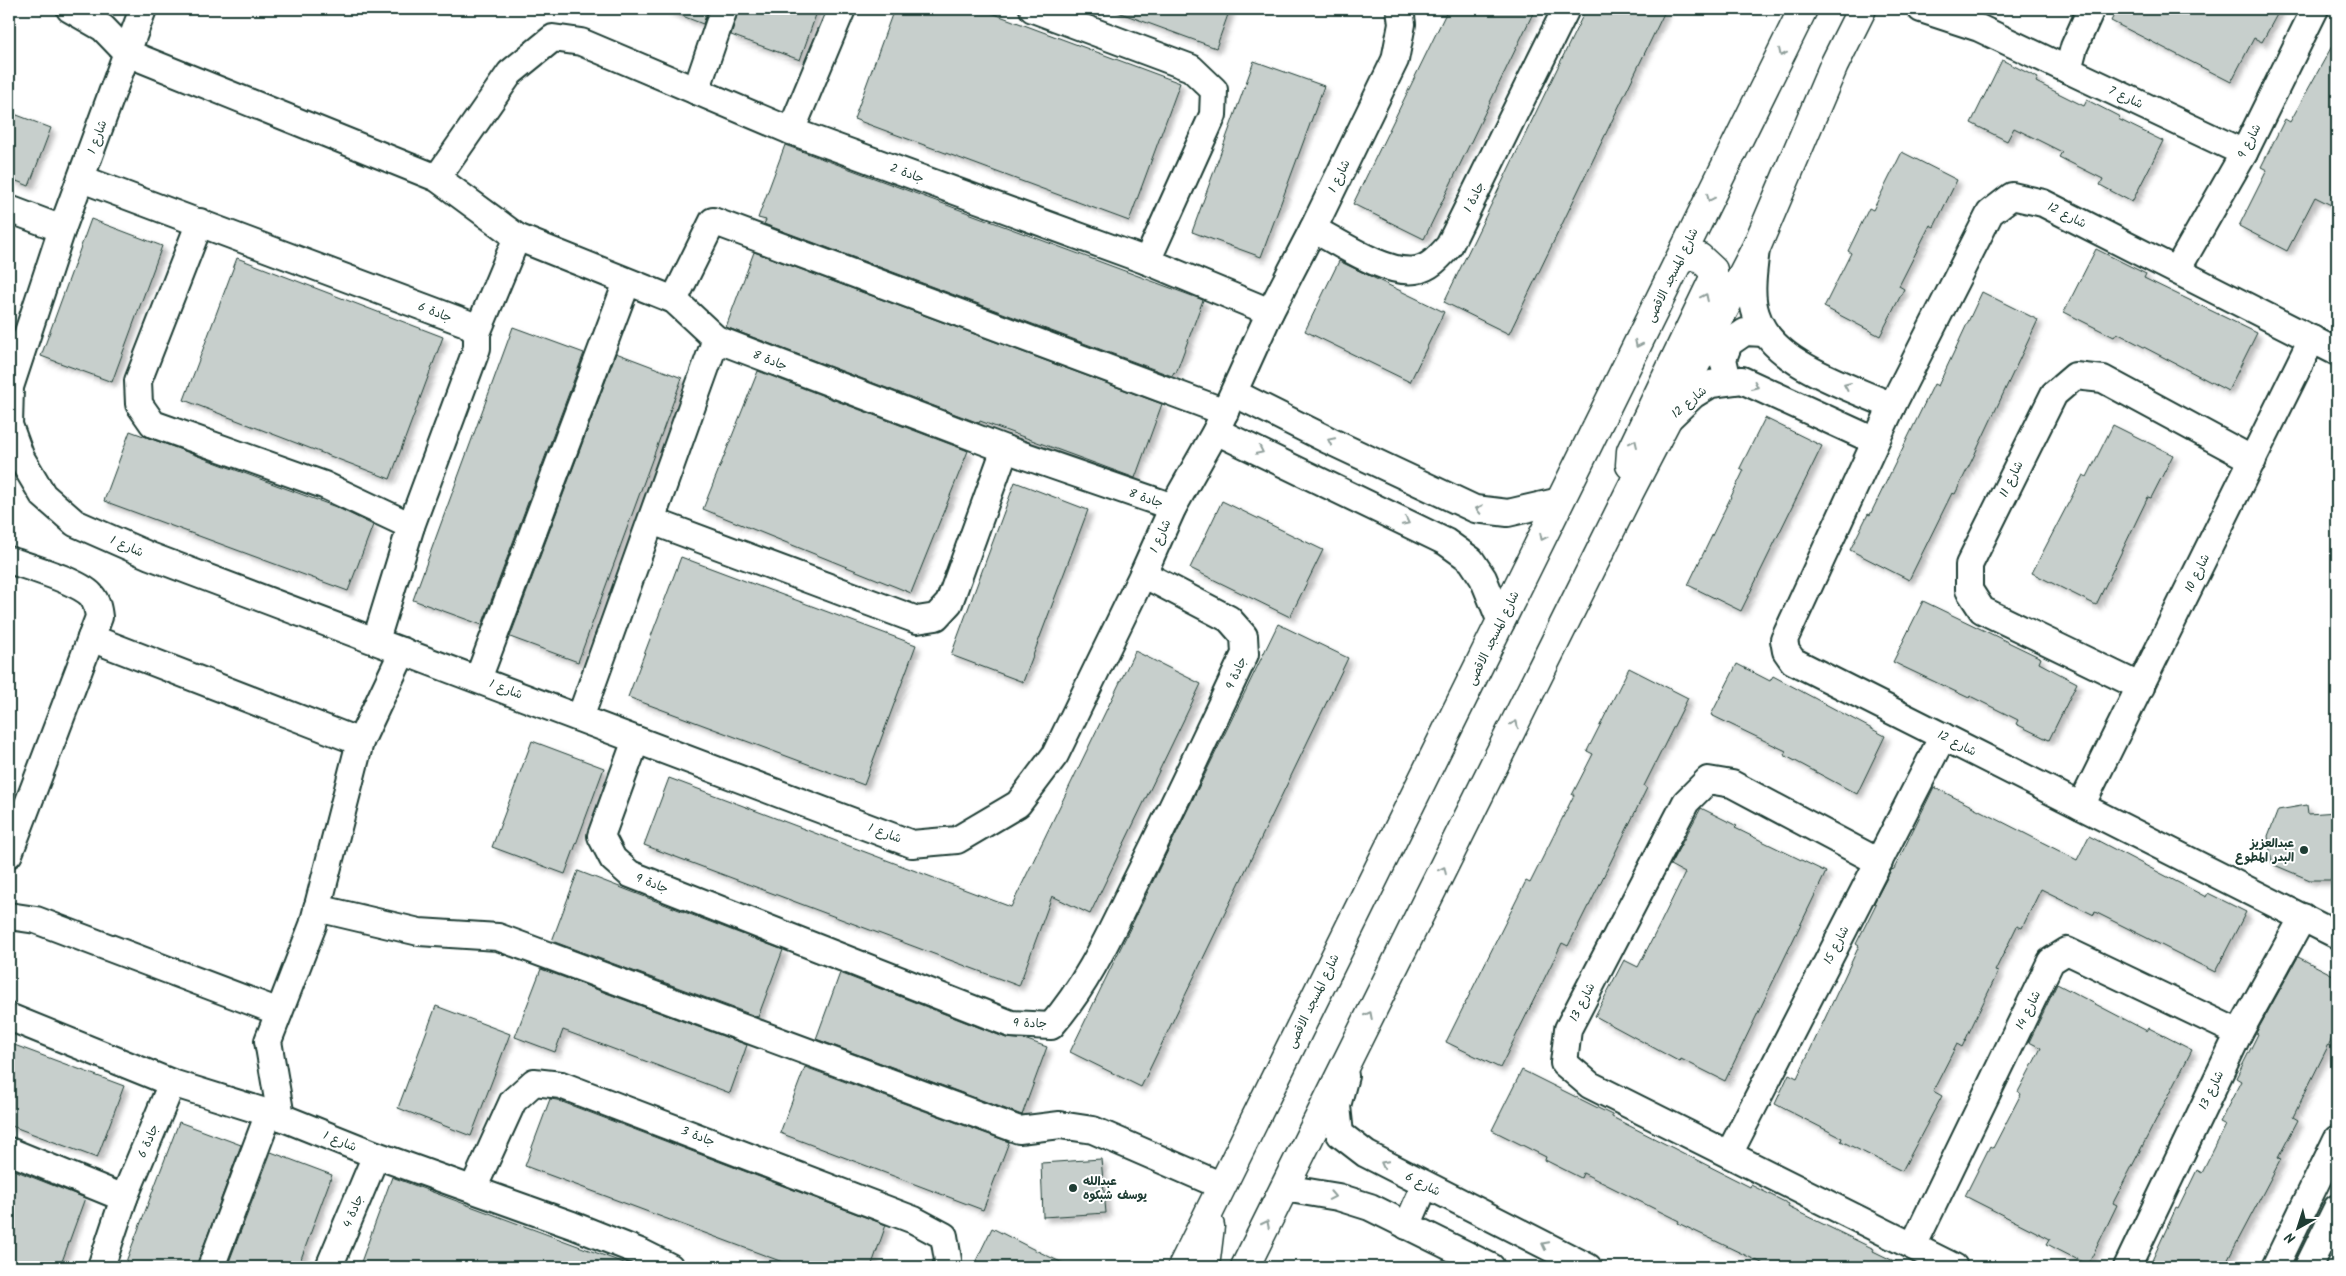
<svg xmlns="http://www.w3.org/2000/svg" width="2346" height="1276" font-family="Kalam,'Playpen Sans Arabic',sans-serif">
<style>
.building{fill:#c7cfcc;stroke:#1f3d34;filter:url(#shadow)}
.lines{fill:none;stroke-linecap:round;stroke-linejoin:round}
.minor-casing{stroke:#1f3d34;stroke-width:30}
.major-casing{stroke:#1f3d34;stroke-width:31}
.minor{stroke:#fff;stroke-width:26}
.major{stroke:#fff;stroke-width:28}
.oneway{stroke:#8f9e9a}
.poi-dot{fill:#1f3d34;stroke:#fff;stroke-width:2}
.labels{text-anchor:middle;stroke-width:4;stroke-linejoin:round;paint-order:stroke}
.street-label{font-size:12px;fill:#1f3d34;stroke:#fff}
.poi-label{font-size:12px;font-weight:bold;fill:#1f3d34;stroke:#fff;text-anchor:end}
</style>
<defs>
<filter id="shadow"><feDropShadow dx="4.5" dy="4.5" stdDeviation="2.5" flood-color="#0004"/></filter>
</defs>
<rect width="100%" height="100%" fill="#fff"/>
<filter id="ink" filterUnits="userSpaceOnUse"><feTurbulence type="fractalNoise" baseFrequency=".02" numOctaves="2"/><feDisplacementMap in="SourceGraphic" scale="10" xChannelSelector="R" yChannelSelector="G"/><feConvolveMatrix kernelMatrix="1 2 1 2 8 2 1 2 1" color-interpolation-filters="sRGB"/></filter>
<g filter="url(#ink)">
<!-- building -->
<g class="building">
<polygon points="668,9 708,9 703,24 667,10"/>
<polygon points="739,9 818,9 800,60 731,35"/>
<polygon points="894,9 981,9 1180,83 1129,221 854,119"/>
<polygon points="1116,9 1230,9 1216,48 1115,11"/>
<polygon points="1448,9 1535,9 1424,239 1353,204"/>
<polygon points="1586,9 1666,9 1509,334 1444,302"/>
<polygon points="2117,9 2280,9 2262,42 2254,38 2231,82 2111,21"/>
<polygon points="2337,37 2337,208 2315,197 2287,251 2239,226 2267,170 2261,167 2285,119 2290,122"/>
<polygon points="2002,60 2038,78 2036,82 2084,106 2087,100 2120,117 2118,119 2163,141 2132,202 2100,185 2103,179 2059,157 2062,152 2014,128 2007,141 1971,123"/>
<polygon points="1254,61 1324,86 1261,257 1192,232"/>
<polygon points="9,112 51,128 29,186 9,178"/>
<polygon points="785,145 1203,300 1176,373 1174,372 1172,376 764,224 766,220 758,218"/>
<polygon points="1902,152 1957,180 1934,227 1930,225 1899,286 1904,289 1880,336 1824,307 1851,253 1848,251 1869,208 1873,210"/>
<polygon points="91,219 162,246 112,382 41,356"/>
<polygon points="2096,249 2146,274 2144,278 2257,333 2228,391 2117,333 2114,337 2064,312"/>
<polygon points="754,252 1162,404 1135,478 980,421 979,423 726,327"/>
<polygon points="237,258 443,337 390,479 184,400"/>
<polygon points="1339,261 1444,312 1410,382 1305,331"/>
<polygon points="1982,292 2038,320 1971,462 1955,494 1952,493 1909,580 1850,550 1868,514 1870,515 1934,384 1938,386"/>
<polygon points="513,327 584,353 482,625 413,600"/>
<polygon points="616,353 682,378 578,662 510,637"/>
<polygon points="758,371 968,451 911,593 703,509"/>
<polygon points="1765,418 1822,446 1741,611 1688,585 1744,470 1740,468"/>
<polygon points="2113,425 2173,455 2151,498 2148,497 2096,605 2032,573 2083,475 2087,477"/>
<polygon points="130,431 336,507 373,525 348,591 104,501"/>
<polygon points="1015,482 1088,510 1023,682 951,655"/>
<polygon points="1222,501 1323,550 1290,617 1190,568"/>
<polygon points="681,557 916,645 864,785 628,697"/>
<polygon points="1923,601 2041,658 2039,663 2077,683 2049,740 2016,724 2018,720 1970,696 1969,698 1893,662"/>
<polygon points="1278,624 1348,658 1141,1087 1070,1052"/>
<polygon points="1135,651 1201,684 1090,914 1052,896 1019,986 644,845 669,778 1011,907"/>
<polygon points="1737,664 1770,681 1773,676 1885,736 1857,794 1784,755 1786,751 1711,715"/>
<polygon points="1629,668 1688,698 1644,786 1647,788 1589,906 1588,906 1568,946 1562,943 1500,1068 1446,1042 1526,881 1530,883 1574,795 1572,795 1593,754 1587,751"/>
<polygon points="532,741 604,768 565,874 492,847"/>
<polygon points="1934,787 2077,860 2089,836 2206,897 2208,893 2246,912 2215,972 2095,912 2094,915 2041,889 2022,928 2017,926 1995,971 1998,972 1962,1047 1957,1044 1933,1091 1942,1096 1902,1171 1841,1141 1842,1138 1775,1104 1789,1074 1797,1078 1859,946 1856,944 1876,904 1874,903 1891,870 1894,869"/>
<polygon points="2307,805 2308,814 2337,812 2337,880 2310,880 2272,864 2268,836 2278,810"/>
<polygon points="1701,808 1737,826 1735,828 1826,872 1725,1081 1681,1059 1680,1062 1595,1016 1624,960 1638,967 1659,926 1685,873 1670,865"/>
<polygon points="578,871 783,950 758,1017 552,941"/>
<polygon points="2298,957 2337,977 2337,1028 2293,1117 2298,1120 2278,1158 2281,1159 2224,1267 2149,1267 2176,1208 2178,1209 2197,1170 2202,1173 2226,1125 2220,1122 2241,1081 2236,1078 2258,1034 2256,1033"/>
<polygon points="541,969 747,1045 730,1093 563,1030 555,1052 515,1037"/>
<polygon points="840,973 1006,1038 1027,1040 1047,1047 1022,1115 816,1039"/>
<polygon points="2057,984 2147,1031 2149,1028 2192,1050 2113,1203 2117,1205 2088,1265 2047,1244 2050,1239 1965,1196 1990,1146 1993,1148 2021,1094 2018,1092 2041,1048 2029,1042"/>
<polygon points="436,1006 510,1034 471,1136 398,1108"/>
<polygon points="9,1043 124,1086 97,1158 9,1125"/>
<polygon points="805,1067 1009,1142 983,1210 780,1133"/>
<polygon points="1522,1070 1612,1115 1612,1117 1750,1187 1751,1185 1789,1204 1788,1207 1874,1249 1873,1251 1906,1267 1770,1267 1678,1223 1679,1221 1583,1173 1581,1178 1545,1160 1546,1157 1492,1130"/>
<polygon points="550,1099 557,1100 886,1225 871,1267 796,1267 525,1166"/>
<polygon points="179,1122 241,1145 196,1267 124,1267"/>
<polygon points="271,1152 332,1175 298,1267 227,1267"/>
<polygon points="1101,1159 1106,1213 1043,1217 1041,1163"/>
<polygon points="9,1168 85,1198 60,1267 9,1267"/>
<polygon points="392,1177 632,1266 631,1267 376,1267 361,1262"/>
<polygon points="992,1228 1031,1248 1071,1267 973,1267"/>
</g>
<g class="lines">
<!-- minor casing -->
<g class="minor-casing">
<g id="minor">
<polyline points="70,9 103,28 127,53 437,178 517,237 674,300 716,339 1005,449 1173,507"/>
<polyline points="143,9 62,229 10,387 9,425 21,458 43,495 75,523 150,556 912,844 957,840 1018,804 1055,755 1143,574 1173,507 1216,431 1270,312 1313,229 1395,60 1402,24 1400,9"/>
<polyline points="842,9 791,131 1147,261 1270,312"/>
<polyline points="1033,9 1191,68 1214,90 1213,115 1147,261"/>
<polyline points="1921,9 1979,28 2068,70"/>
<polyline points="2091,9 2074,47 2068,70 2244,153"/>
<polyline points="696,91 724,9"/>
<polyline points="437,178 510,73 553,38 581,42 791,131"/>
<polyline points="82,179 466,323 477,333"/>
<polyline points="9,209 62,229"/>
<polyline points="200,222 138,381 139,404 153,424 324,485 411,526"/>
<path d="M1313,229C1340,243 1386,275 1416,270C1430,268 1440,256 1449,246L1566,9"/>
<path d="M1756,248C1754,269 1749,294 1756,314C1771,364 1848,386 1892,406"/>
<polyline points="2177,270 2244,153 2315,9"/>
<polyline points="674,300 713,221 1225,412"/>
<polyline points="2337,352 2043,203 2012,196 1990,213 1892,406 1784,640 1786,651 1793,661 2337,935"/>
<polyline points="1728,381 1723,359 1729,343 1745,332 1764,333"/>
<polyline points="1234,393 1330,441 1475,509 1508,513 1560,501"/>
<polyline points="1670,417 1693,395 1711,384 1742,380 1875,441"/>
<polyline points="1216,431 1446,542 1471,560 1483,578 1501,622"/>
<polyline points="652,521 917,620 936,617 949,603 1005,449"/>
<path d="M9,560C29,567 78,581 91,595C97,602 98,609 99,617L9,854"/>
<polyline points="91,638 360,742"/>
<polyline points="376,640 411,526 477,348 477,333 517,237"/>
<polyline points="478,679 627,282"/>
<polyline points="2141,687 1982,610 1969,590 1969,565 2054,394 2075,376 2103,379 2253,460"/>
<polyline points="580,718 716,339"/>
<path d="M636,740L601,836L613,859L630,874L1011,1024L1051,1026C1087,985 1109,936 1133,887C1172,810 1208,732 1245,654L1244,636L1229,619L1143,574"/>
<polyline points="2081,806 2312,339"/>
<polyline points="1879,862 1732,784 1708,780 1686,802 1568,1029 1564,1063 1590,1085 1954,1267"/>
<polyline points="317,908 419,932 498,937 1019,1130 1060,1125 1093,1130 1222,1186"/>
<polyline points="9,916 36,920 279,1012"/>
<polyline points="9,1017 172,1083 281,1117 376,1155 572,1225 640,1252 670,1267"/>
<polyline points="1345,1076 1337,1106 1340,1134 1366,1154 1588,1267"/>
<polyline points="281,1117 268,1041 313,925 360,742 403,651"/>
<polyline points="9,1151 124,1198"/>
<polyline points="1729,1154 1943,736"/>
<polyline points="1284,1188 1338,1197 1370,1207 1491,1267"/>
<polyline points="473,1189 513,1101 534,1082 561,1085 914,1220 944,1236 948,1260 946,1267"/>
<polyline points="1407,1226 1425,1185"/>
<polyline points="1913,1246 2051,961 2067,951 2239,1033"/>
<polyline points="101,1267 124,1198 172,1083"/>
<polyline points="211,1267 269,1113"/>
<polyline points="329,1267 376,1155"/>
<polyline points="2127,1267 2239,1033 2303,917"/>
<polyline points="2275,1267 2337,1139"/>
<polyline points="2308,1267 2337,1208"/>
</g>
</g>
<!-- major casing -->
<g class="major-casing">
<g id="major">
<polyline points="1630,465 1631,451 1713,280 1713,270 1699,257 1689,256 1679,261"/>
<polyline points="1182,1267 1803,9"/>
<polyline points="1205,1267 1210,1226"/>
<polyline points="1245,1267 1630,491 1756,248 1834,65 1862,9"/>
</g>
</g>
<!-- minor -->
<use href="#minor" class="minor"/>
<!-- major -->
<use href="#major" class="major"/>
</g>
<!-- one-way arrows -->
<defs><path id="oneway-chevron" d="M-2-3.5L2.5 0L-2 3.5" fill="none" stroke-width="1.6" stroke-linecap="round" stroke-linejoin="round" transform="scale(1.25)"/></defs>
<g class="oneway">
<use href="#oneway-chevron" transform="translate(1782 53) rotate(116)"/>
<use href="#oneway-chevron" transform="translate(1710 198) rotate(116)"/>
<use href="#oneway-chevron" transform="translate(1705 297) rotate(-64)"/>
<use href="#oneway-chevron" transform="translate(1638 344) rotate(116)"/>
<use href="#oneway-chevron" transform="translate(1755 386) rotate(25)"/>
<use href="#oneway-chevron" transform="translate(1847 386) rotate(-156)"/>
<use href="#oneway-chevron" transform="translate(1331 441) rotate(-154)"/>
<use href="#oneway-chevron" transform="translate(1634 443) rotate(-65)"/>
<use href="#oneway-chevron" transform="translate(1260 451) rotate(26)"/>
<use href="#oneway-chevron" transform="translate(1479 509) rotate(-167)"/>
<use href="#oneway-chevron" transform="translate(1406 522) rotate(26)"/>
<use href="#oneway-chevron" transform="translate(1543 537) rotate(116)"/>
<use href="#oneway-chevron" transform="translate(1515 724) rotate(-64)"/>
<use href="#oneway-chevron" transform="translate(1443 870) rotate(-64)"/>
<use href="#oneway-chevron" transform="translate(1369 1015) rotate(-63)"/>
<use href="#oneway-chevron" transform="translate(1384 1164) rotate(-152)"/>
<use href="#oneway-chevron" transform="translate(1332 1196) rotate(11)"/>
<use href="#oneway-chevron" transform="translate(1266 1224) rotate(-63)"/>
<use href="#oneway-chevron" transform="translate(1545 1245) rotate(-153)"/>
</g>
</g>
<!-- markers -->
<g class="poi-dot">
<circle cx="2304" cy="850" r="5"/>
<circle cx="1073" cy="1188" r="5"/>
</g>
<g class="labels">
<!-- street labels -->
<g class="street-label">
<text transform="translate(2126 97) rotate(25)" y="4">شارع 7</text>
<text transform="translate(97 137) rotate(-70)" y="4">شارع 1</text>
<text transform="translate(2249 141) rotate(-63)" y="4">شارع 9</text>
<text transform="translate(907 173) rotate(20)" y="4">جادة 2</text>
<text transform="translate(1339 176) rotate(-64)" y="4">شارع 1</text>
<text transform="translate(1474 197) rotate(-64)" y="4">جادة 1</text>
<text transform="translate(2067 215) rotate(27)" y="4">شارع 12</text>
<text transform="translate(1672 275) rotate(-64)" y="4">شارع المسجد الاقصى</text>
<text transform="translate(435 312) rotate(21)" y="4">جادة 6</text>
<text transform="translate(770 360) rotate(21)" y="4">جادة 8</text>
<text transform="translate(1689 402) rotate(-40)" y="4">شارع 12</text>
<text transform="translate(2011 479) rotate(-64)" y="4">شارع 11</text>
<text transform="translate(1146 498) rotate(19)" y="4">جادة 8</text>
<text transform="translate(1160 536) rotate(-66)" y="4">شارع 1</text>
<text transform="translate(127 546) rotate(24)" y="4">شارع 1</text>
<text transform="translate(2197 573) rotate(-64)" y="4">شارع 10</text>
<text transform="translate(1493 638) rotate(-64)" y="4">شارع المسجد الاقصى</text>
<text transform="translate(1236 673) rotate(-66)" y="4">جادة 9</text>
<text transform="translate(506 689) rotate(21)" y="4">شارع 1</text>
<text transform="translate(1957 743) rotate(27)" y="4">شارع 12</text>
<text transform="translate(885 833) rotate(21)" y="4">شارع 1</text>
<text transform="translate(652 883) rotate(21)" y="4">جادة 9</text>
<text transform="translate(1836 945) rotate(-63)" y="4">شارع 15</text>
<text transform="translate(1313 1001) rotate(-64)" y="4">شارع المسجد الاقصى</text>
<text transform="translate(1582 1002) rotate(-63)" y="4">شارع 13</text>
<text transform="translate(2028 1010) rotate(-64)" y="4">شارع 14</text>
<text transform="translate(1030 1023) rotate(2)" y="4">جادة 9</text>
<text transform="translate(2211 1090) rotate(-64)" y="4">شارع 13</text>
<text transform="translate(698 1136) rotate(21)" y="4">جادة 3</text>
<text transform="translate(148 1141) rotate(-67)" y="4">جادة 6</text>
<text transform="translate(340 1141) rotate(22)" y="4">شارع 1</text>
<text transform="translate(1423 1184) rotate(27)" y="4">شارع 6</text>
<text transform="translate(353 1211) rotate(-67)" y="4">جادة 4</text>
</g>
<!-- poi labels -->
<g class="poi-label">
<text x="2294" y="847">عبدالعزيز<tspan x="2294" dy="14">البدر المطوع</tspan></text>
<text x="1083" y="1185" text-anchor="start">عبدالله<tspan x="1083" dy="14">يوسف شبكوه</tspan></text>
</g>
</g>
<!-- margin -->
<rect width="2346" height="1276" fill="none" stroke="#fff" stroke-width="30"/>
<rect x="15" y="15" width="2316" height="1246" fill="none" stroke="#1f3d34" stroke-width="2" filter="url(#ink)"/>
<!-- north arrow -->
<g transform="translate(2298 1228) rotate(219)" stroke="#ffffff" stroke-width="4" paint-order="stroke">
<path d="M0-4L9 19L0 12L-9 19Z" fill="#1f3d34"/>
<text y="-8" font-size="14" font-weight="bold" text-anchor="middle" fill="#1f3d34">N</text>
</g>
</svg>
